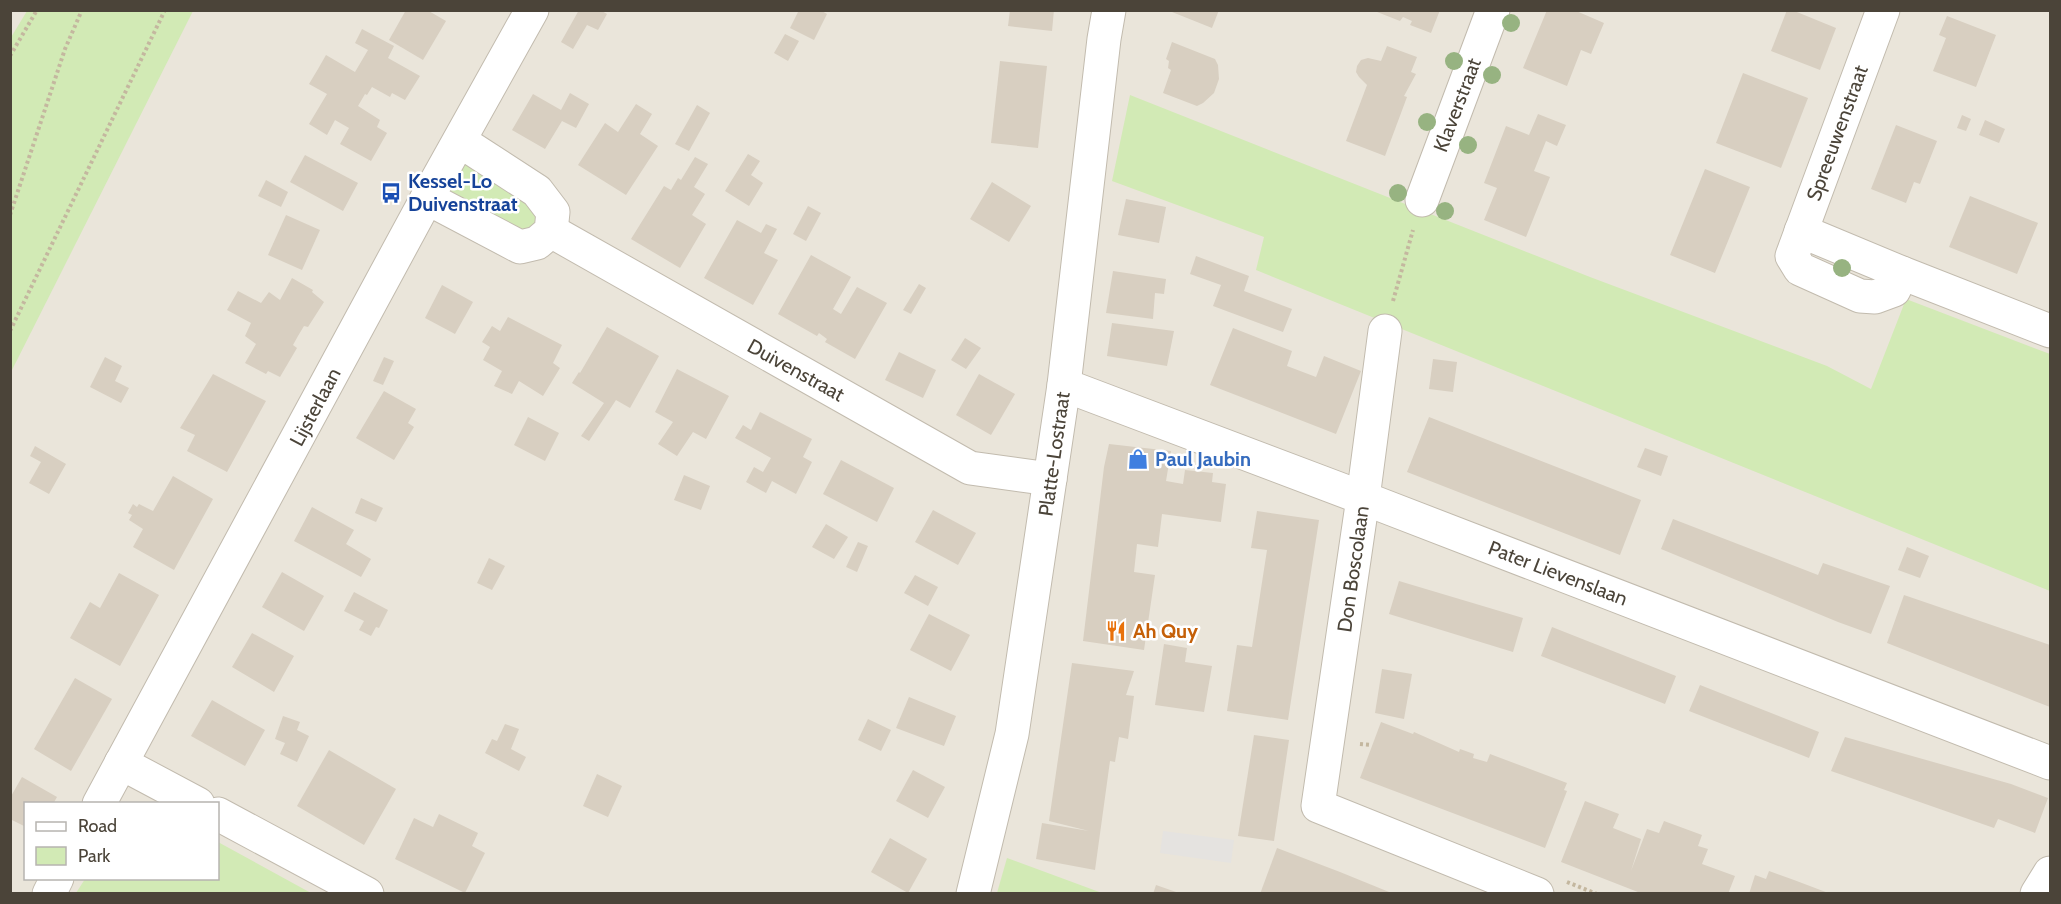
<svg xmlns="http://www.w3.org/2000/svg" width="2061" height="904" font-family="Cabin,sans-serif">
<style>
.residential{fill:#eae5da;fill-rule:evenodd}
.green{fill:#d2eab5}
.parking{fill:#e5e3e0}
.building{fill:#d8cfc1}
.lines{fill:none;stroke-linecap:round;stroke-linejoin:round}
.minor-casing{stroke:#c2bbae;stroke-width:35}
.path{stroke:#c4b79f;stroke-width:4;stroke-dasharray:3 3;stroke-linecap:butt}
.minor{stroke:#fff;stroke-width:33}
.tree{fill:#97b381}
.labels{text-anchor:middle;stroke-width:5;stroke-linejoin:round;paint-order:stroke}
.street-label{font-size:20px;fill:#4b4439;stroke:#fff}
.transit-label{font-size:20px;font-weight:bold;fill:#164399;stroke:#fff;text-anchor:start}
.shop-label{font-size:20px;font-weight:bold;fill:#366cbe;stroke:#fff;text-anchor:start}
.food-label{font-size:20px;font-weight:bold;fill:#c56008;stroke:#fff;text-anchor:start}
</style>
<rect width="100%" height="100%" fill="#f6f3ec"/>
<!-- residential -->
<path class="residential" d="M10,11H2050V893H11ZM26,804H218V878H26Z"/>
<!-- green -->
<g class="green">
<polygon points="27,11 193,11 11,372 10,39"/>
<polygon points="1130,95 1590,277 1827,366 1871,389 1906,299 2050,354 2050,591 1256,270 1264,237 1112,181"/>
<polygon points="460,141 537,191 537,243 427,198"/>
<polygon points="218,842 311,893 76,893 85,879 218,878"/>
<polygon points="1007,858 1102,893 997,893"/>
</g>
<!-- parking -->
<polygon class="parking" points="1163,831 1234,840 1231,863 1160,853"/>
<!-- building -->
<g class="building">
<polygon points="406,10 427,10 446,21 423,60 389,40"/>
<polygon points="579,10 600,10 607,14 598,30 587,25 573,49 561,42"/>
<polygon points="799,10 820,10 827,14 814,40 790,28"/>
<polygon points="1010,10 1054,10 1052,31 1008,26"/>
<polygon points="1167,10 1219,10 1212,28"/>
<polygon points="1372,10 1440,10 1431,33 1410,25 1412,21 1403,17 1400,21"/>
<polygon points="1547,10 1574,10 1604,23 1591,54 1581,50 1567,86 1523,68"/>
<polygon points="1787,10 1792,10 1836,28 1820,70 1771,51"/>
<polygon points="1947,16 1996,35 1976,87 1933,71 1946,38 1939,35"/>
<polygon points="362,29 394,46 388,58 420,76 405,100 392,93 390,97 372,87 367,95 365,94 358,106 380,120 377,127 387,133 371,161 340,144 349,128 335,120 327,135 309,124 327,94 309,84 318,69 326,55 355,72 368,50 355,43"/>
<polygon points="785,34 799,41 788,61 774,53"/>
<polygon points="1172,42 1215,59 1218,65 1219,79 1214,93 1203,103 1197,106 1163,93 1171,70 1168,68 1169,61 1166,59"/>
<polygon points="1387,46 1417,57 1411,72 1416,74 1404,96 1407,97 1385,156 1346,141 1367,85 1359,77 1356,72 1357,66 1361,60 1368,58 1381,61"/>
<polygon points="1000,61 1047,66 1038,148 991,143"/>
<polygon points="1743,73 1808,98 1781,168 1716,143"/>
<polygon points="570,93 589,104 576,128 562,121 545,149 512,130 533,94 561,110"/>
<polygon points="636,104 652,114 640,134 658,146 626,195 578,165 605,123 618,132"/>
<polygon points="697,105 710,113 689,151 675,144"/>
<polygon points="1538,114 1566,125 1557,146 1546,141 1534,171 1550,177 1526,237 1484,220 1497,188 1484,183 1506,126 1529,135"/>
<polygon points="1962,115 1971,119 1966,131 1957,128"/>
<polygon points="1985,120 2005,129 1999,143 1979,135"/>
<polygon points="1896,125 1937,141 1920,184 1914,182 1906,203 1871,189"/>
<polygon points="748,154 760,161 751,175 763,183 749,206 725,191"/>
<polygon points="305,155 358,183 343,211 290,182"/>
<polygon points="695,157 708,164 694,187 705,194 692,215 706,224 680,268 631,239 664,186 671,190 678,178 681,180"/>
<polygon points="1705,169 1750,187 1715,273 1670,255"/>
<polygon points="266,180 288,192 281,207 258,196"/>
<polygon points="992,182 1031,206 1009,242 970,219"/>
<polygon points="1970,196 2038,223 2017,274 1949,247"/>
<polygon points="1126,199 1166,207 1159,243 1118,235"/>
<polygon points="808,206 821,213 806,241 793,234"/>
<polygon points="286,215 320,230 302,270 268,255"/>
<polygon points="737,220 761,233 766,224 777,229 764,253 778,260 753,305 704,278"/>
<polygon points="811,255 851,277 833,309 841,314 857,287 887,303 855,359 825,342 827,339 819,333 817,336 778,314"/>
<polygon points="1196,256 1249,276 1244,291 1292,309 1283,332 1213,306 1221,285 1190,274"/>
<polygon points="1113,271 1166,279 1164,294 1155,293 1153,319 1106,313"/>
<polygon points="292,278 313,290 312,292 324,302 308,327 304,326 298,336 293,345 297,348 280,377 268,371 266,374 245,363 256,344 245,336 251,323 227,310 238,291 261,303 269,292 280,300"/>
<polygon points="919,284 926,288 911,314 903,310"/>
<polygon points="442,285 473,302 455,334 425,318"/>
<polygon points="508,317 562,345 553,363 560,368 543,396 519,381 512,394 494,386 502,371 483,360 490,347 482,342 492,326 500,331"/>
<polygon points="1112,323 1174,331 1167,366 1107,356"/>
<polygon points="607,327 659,356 630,408 616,400 589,441 581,436 604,403 572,383 579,372 580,373"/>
<polygon points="1233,328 1292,351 1287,366 1316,377 1324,356 1361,371 1336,434 1210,385"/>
<polygon points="965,338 981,348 966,369 951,360"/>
<polygon points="899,352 936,370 923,398 885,380"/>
<polygon points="105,357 122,366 115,381 129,388 121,403 90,387"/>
<polygon points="384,357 394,361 383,385 373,381"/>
<polygon points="1433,359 1457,362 1453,392 1429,389"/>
<polygon points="677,369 729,396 706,439 693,432 677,456 658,444 673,422 655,412"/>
<polygon points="213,374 266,401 227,472 187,451 195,435 180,428"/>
<polygon points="979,374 1015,394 991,435 956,415"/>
<polygon points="384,391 416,409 408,423 414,427 394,460 356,438"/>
<polygon points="760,412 812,439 803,457 812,462 796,494 772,481 766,493 746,482 754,467 763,472 771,458 735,438 743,425 751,430"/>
<polygon points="528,417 559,433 545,461 514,445"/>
<polygon points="1429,417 1641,500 1620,555 1407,472"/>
<polygon points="1109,444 1171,451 1166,481 1183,484 1185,470 1213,473 1212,482 1226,484 1221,522 1162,514 1158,547 1137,544 1134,572 1155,575 1144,650 1083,641 1104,467"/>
<polygon points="35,446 66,464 49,494 29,483 41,462 30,456"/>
<polygon points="1645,448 1668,456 1661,476 1637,467"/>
<polygon points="841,460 894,488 877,522 823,494"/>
<polygon points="684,475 710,486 701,510 674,500"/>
<polygon points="173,476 213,499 174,570 133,547 143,529 129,520 132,515 128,513 133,504 137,507 139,504 153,511"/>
<polygon points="361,498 383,508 376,522 355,513"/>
<polygon points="312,507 354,530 346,544 371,559 361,577 294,541"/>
<polygon points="933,510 976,533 958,565 915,542"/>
<polygon points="1257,511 1319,520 1288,720 1227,711 1237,645 1252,647 1267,550 1251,548"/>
<polygon points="1673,519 1818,575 1823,563 1890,586 1871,634 1838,622 1661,549"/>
<polygon points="826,524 848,537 834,559 812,547"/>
<polygon points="858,542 868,546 857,572 846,567"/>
<polygon points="1907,547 1929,556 1920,578 1898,570"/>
<polygon points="489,558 505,566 492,590 477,583"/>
<polygon points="282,572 324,596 304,631 262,607"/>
<polygon points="119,573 159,595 120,666 70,638 90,602 100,608"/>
<polygon points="915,575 938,587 928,606 904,593"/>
<polygon points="1399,581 1523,618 1513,652 1389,614"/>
<polygon points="354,592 388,610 379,628 376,627 371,636 359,630 364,621 344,611"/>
<polygon points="1904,595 2050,645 2050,707 1887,643"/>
<polygon points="929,614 970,635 951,671 910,650"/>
<polygon points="1552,627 1676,676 1665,704 1541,656"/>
<polygon points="252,633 294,656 274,692 232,667"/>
<polygon points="1164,644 1187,648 1185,662 1212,666 1204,712 1155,705"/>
<polygon points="1072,663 1134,671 1126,695 1134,696 1128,739 1119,737 1115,762 1110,761 1095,870 1036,859 1042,823 1089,831 1049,821"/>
<polygon points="1382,669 1412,674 1404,719 1375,713"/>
<polygon points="75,678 112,699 71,771 34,749"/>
<polygon points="1700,685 1819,732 1809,758 1689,711"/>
<polygon points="909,697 956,716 944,746 896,728"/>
<polygon points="212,700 265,730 245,766 191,736"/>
<polygon points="283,716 300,722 297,730 309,736 297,762 280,754 285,743 275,739"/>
<polygon points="868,719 891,730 881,751 858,740"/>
<polygon points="1381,722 1413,734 1414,732 1459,752 1460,749 1474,754 1473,758 1487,762 1490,754 1567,783 1564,790 1567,791 1545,848 1360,778"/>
<polygon points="505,724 519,729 511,749 526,757 519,771 485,753 492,739 497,741"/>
<polygon points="1254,735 1289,740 1274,841 1238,836"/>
<polygon points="1845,737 2011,784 2048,798 2035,833 1998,819 1994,828 1831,771"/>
<polygon points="329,750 396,789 364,845 297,806"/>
<polygon points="913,770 945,787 928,818 896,801"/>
<polygon points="597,774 622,786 608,817 583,806"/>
<polygon points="22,777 57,797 53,804 26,804 26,827 10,819 10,798"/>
<polygon points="1585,801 1619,814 1613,828 1641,839 1631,871 1647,829 1659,833 1664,821 1702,835 1698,846 1708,849 1702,864 1735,876 1728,894 1643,894 1561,862"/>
<polygon points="439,814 478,833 472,846 485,853 465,893 395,859 414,818 433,827"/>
<polygon points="890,838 927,859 908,893 871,872"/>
<polygon points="1277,848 1340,872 1394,894 1260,894"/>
<polygon points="1769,871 1794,880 1831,894 1749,894 1755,875 1766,879"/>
<polygon points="1156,885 1179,893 1179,894 1153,894"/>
</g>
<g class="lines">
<!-- minor casing -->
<g class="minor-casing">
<g id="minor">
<polyline points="1883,10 1792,256 1800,269 1860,296 1875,297 1894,290 1902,273"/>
<polyline points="427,198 520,247 537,243 551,231 553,212 537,191 460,141"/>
<polyline points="1422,200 1493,10"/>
<polyline points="551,231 970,468 1050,479"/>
<polyline points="1801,231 1902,273 2050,331"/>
<polyline points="1385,331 1363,498 1318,806 1537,894"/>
<polyline points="1064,385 1363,498 2050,763"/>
<polyline points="121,763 198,804"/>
<polyline points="99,804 427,198 532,10"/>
<polyline points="218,814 367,894"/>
<polyline points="49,894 57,878"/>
<polyline points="973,894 1012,734 1064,385 1104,39 1109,10"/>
<polyline points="2037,894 2050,873"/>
</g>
</g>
<!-- path -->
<g class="path">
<polyline points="10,56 37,10"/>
<polyline points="10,215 65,49 82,10"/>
<polyline points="1393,301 1413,230"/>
<polyline points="10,331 165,10"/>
<polyline points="1360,744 1371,745"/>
<polyline points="1567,882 1597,894"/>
</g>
<!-- minor -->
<use href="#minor" class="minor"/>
</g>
<!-- trees -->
<g class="tree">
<circle cx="1511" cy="23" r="9"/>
<circle cx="1454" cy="61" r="9"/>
<circle cx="1492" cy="75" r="9"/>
<circle cx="1427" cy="122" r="9"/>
<circle cx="1468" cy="145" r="9"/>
<circle cx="1398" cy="193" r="9"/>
<circle cx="1445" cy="211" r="9"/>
<circle cx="1842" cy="268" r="9"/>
</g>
<!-- icons -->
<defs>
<g id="bus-bare" transform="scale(1.62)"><path d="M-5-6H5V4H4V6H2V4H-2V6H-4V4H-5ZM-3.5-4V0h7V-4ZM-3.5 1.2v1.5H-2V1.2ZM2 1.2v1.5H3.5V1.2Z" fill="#1a4fb4" stroke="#fff" stroke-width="2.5" paint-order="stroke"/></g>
<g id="shop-bare" transform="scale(1.62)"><path d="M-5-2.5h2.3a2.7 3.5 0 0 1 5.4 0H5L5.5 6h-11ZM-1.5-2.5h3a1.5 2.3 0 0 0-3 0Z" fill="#3f7fe0" stroke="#fff" stroke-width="2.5" paint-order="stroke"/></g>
<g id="restaurant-bare" transform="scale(1.62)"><path d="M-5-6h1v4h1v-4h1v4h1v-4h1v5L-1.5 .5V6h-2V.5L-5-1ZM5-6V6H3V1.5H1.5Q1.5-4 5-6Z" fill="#e8710a" stroke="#fff" stroke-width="2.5" paint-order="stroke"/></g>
</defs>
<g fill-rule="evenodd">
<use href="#bus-bare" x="391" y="193"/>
<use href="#shop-bare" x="1138" y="459"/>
<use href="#restaurant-bare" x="1116" y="631"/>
</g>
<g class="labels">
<!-- street labels -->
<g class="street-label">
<text transform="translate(1457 105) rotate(-69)" y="7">Klaverstraat</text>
<text transform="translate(1837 133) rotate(-70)" y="7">Spreeuwenstraat</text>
<text transform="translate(796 370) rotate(29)" y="7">Duivenstraat</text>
<text transform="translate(315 407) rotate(-62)" y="7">Lijsterlaan</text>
<text transform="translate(1054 454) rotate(-82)" y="7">Platte-Lostraat</text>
<text transform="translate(1353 569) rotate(-82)" y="7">Don Boscolaan</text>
<text transform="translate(1558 573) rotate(21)" y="7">Pater Lievenslaan</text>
</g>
<!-- transit labels -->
<g class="transit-label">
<text x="408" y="188">Kessel-Lo<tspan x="408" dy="23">Duivenstraat</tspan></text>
</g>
<!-- shop labels -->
<g class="shop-label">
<text x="1155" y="466">Paul Jaubin</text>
</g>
<!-- food labels -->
<g class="food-label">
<text x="1133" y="638">Ah Quy</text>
</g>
</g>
<!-- border -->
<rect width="2061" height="904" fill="none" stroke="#4b4439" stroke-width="24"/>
<!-- legend -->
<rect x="24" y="802" width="195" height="78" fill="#ffffff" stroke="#b7b4b0" stroke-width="1.5"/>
<rect x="36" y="822" width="30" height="9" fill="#ffffff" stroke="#b7b4b0" stroke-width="1.5"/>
<text x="78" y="832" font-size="18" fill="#4b4439">Road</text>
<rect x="36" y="847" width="30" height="18" fill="#d2eab5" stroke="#b7b4b0" stroke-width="1.5"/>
<text x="78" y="862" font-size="18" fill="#4b4439">Park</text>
</svg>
